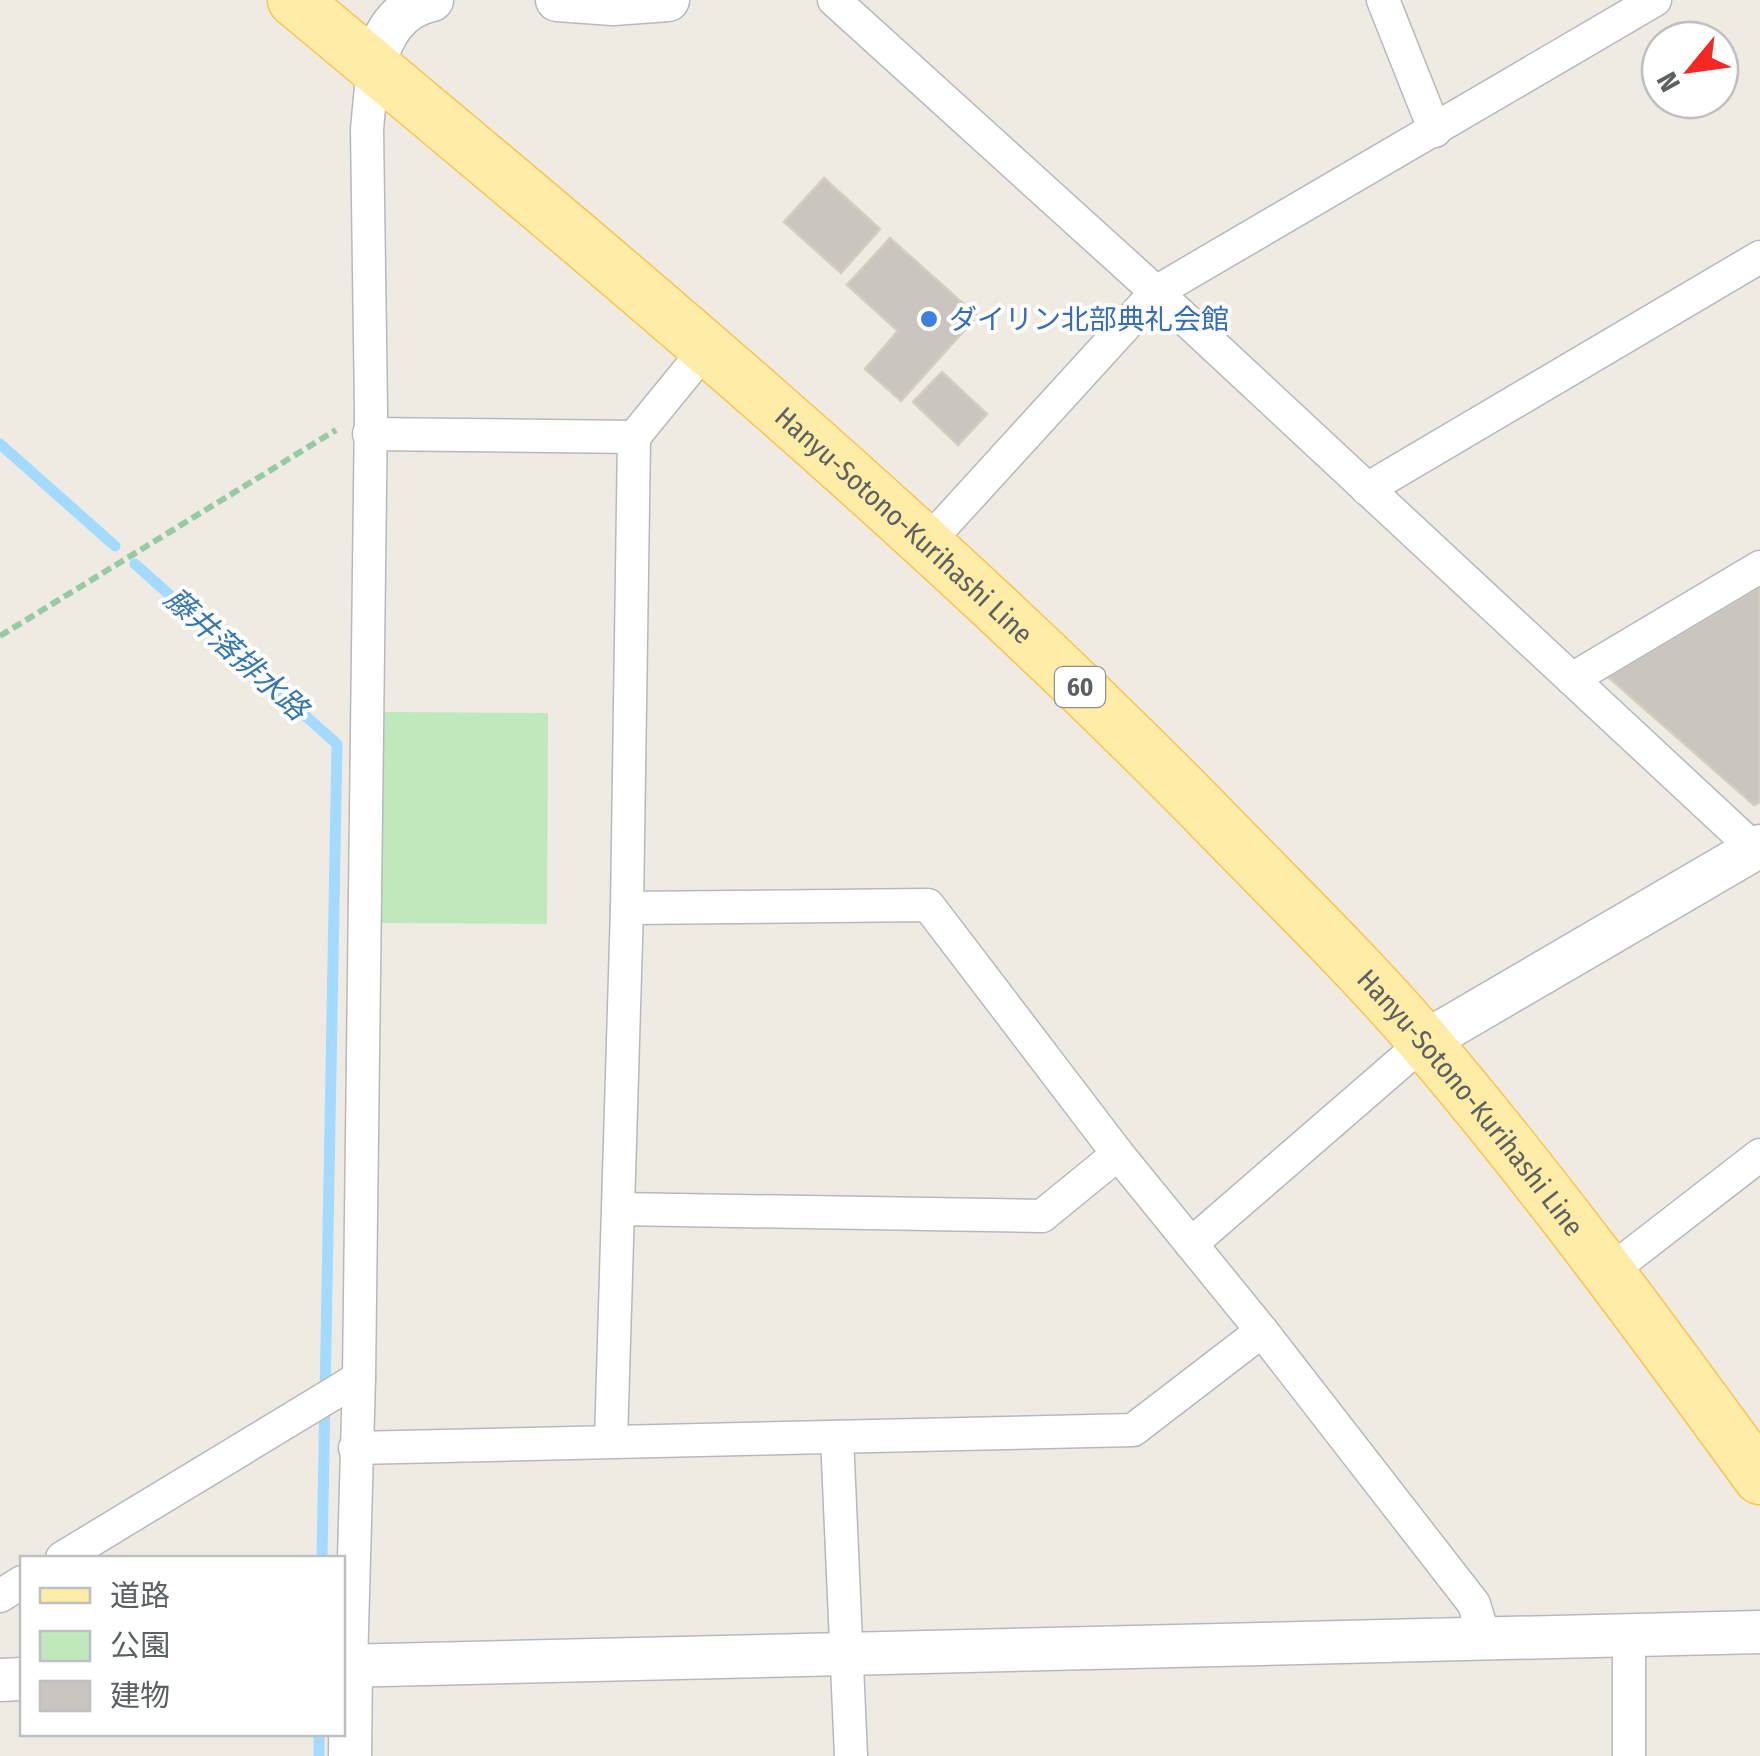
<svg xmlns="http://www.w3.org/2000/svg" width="1760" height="1756" font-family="'Fira Sans Condensed','Noto Sans JP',sans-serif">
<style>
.green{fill:#bfe8bd}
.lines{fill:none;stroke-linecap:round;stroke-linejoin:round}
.stream{stroke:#a2dbff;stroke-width:11}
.building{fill:#cac6bf;stroke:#d4cdc0;stroke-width:2.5}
.minor-casing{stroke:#b5b9be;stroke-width:35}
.tertiary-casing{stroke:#b5b9be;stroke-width:45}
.primary-casing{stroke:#fcc34e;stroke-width:55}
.path{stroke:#95caa2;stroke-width:6;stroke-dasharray:10 5;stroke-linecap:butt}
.minor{stroke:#fff;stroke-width:32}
.tertiary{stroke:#fff;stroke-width:42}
.primary{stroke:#ffeca7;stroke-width:52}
.shop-dot{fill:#3f7fe0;stroke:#fff;stroke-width:4}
.labels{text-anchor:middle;stroke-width:8;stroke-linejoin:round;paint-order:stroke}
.shield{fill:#fff;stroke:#8c9093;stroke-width:2.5}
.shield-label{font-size:25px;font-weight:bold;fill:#5b6065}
.shop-label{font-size:28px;fill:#366cbe;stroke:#fff;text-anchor:start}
.street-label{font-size:28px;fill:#5b6065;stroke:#fff}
.water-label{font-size:30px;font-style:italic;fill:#3577b0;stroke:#fff}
</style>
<rect width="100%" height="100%" fill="#efebe2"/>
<!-- green -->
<polygon class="green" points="380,712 548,713 547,924 379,923"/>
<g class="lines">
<!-- stream -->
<g class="stream">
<polyline points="0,444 115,546"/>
<polyline points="135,564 337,744 322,1558"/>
<polyline points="319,1756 319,1734"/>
</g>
</g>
<!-- building -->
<g class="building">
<polygon points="824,178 880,229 841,273 784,222"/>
<polygon points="890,238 977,316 901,401 865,369 898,331 847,285"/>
<polygon points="942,372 987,414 958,445 913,402"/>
<polygon points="1760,587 1760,802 1754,805 1608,677"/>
</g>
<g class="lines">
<!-- minor casing -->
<g class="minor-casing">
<g id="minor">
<polyline points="834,0 1156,292 1760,854"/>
<polyline points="1383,0 1435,131"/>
<polyline points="369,434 634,437"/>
<polyline points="1367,489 1760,257"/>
<polyline points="927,543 1156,292 1655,0"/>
<polyline points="1572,679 1760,567"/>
<polyline points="627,908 928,905 1118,1154 1262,1331 1474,1604 1485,1640"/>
<polyline points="619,1209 1042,1216 1118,1154"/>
<polyline points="1191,1244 1424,1042"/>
<polyline points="1609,1272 1760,1155"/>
<polyline points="837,1437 851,1756"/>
<polyline points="611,1441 627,908 634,437 705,350"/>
<polyline points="355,1448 1133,1430 1262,1331"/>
<polyline points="62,1558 359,1378"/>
<polyline points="0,1596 22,1582"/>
<polyline points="351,1666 359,1378 371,409 367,129 373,66"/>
<polyline points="1629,1756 1629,1636"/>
</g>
</g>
<!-- tertiary casing -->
<g class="tertiary-casing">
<g id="tertiary">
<polyline points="557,0 613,4 668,0"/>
<path d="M373,66C384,34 396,8 432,0"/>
<polyline points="1424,1042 1760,846"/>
<polyline points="342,1666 1760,1632"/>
<polyline points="0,1680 22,1679"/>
<polyline points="350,1756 351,1666"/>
</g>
</g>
<!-- primary casing -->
<g class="primary-casing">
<g id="primary">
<path id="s1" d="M294,0C613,266 935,534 1225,832C1293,902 1364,971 1427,1045C1545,1184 1653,1331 1760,1478"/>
</g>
</g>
<!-- path -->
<polyline class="path" points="0,636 336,430"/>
<!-- minor -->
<use href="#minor" class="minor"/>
<!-- tertiary -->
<use href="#tertiary" class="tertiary"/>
<!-- primary -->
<use href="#primary" class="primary"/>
</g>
<!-- markers -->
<circle class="shop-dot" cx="929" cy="319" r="10"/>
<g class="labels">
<!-- shield labels -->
<rect class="shield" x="1055" y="667" width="50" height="40" rx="8"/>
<g class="shield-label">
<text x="1080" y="696">60</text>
</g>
<!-- shop labels -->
<g class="shop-label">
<text x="949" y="329">ダイリン北部典礼会館</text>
</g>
<!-- street labels -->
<g class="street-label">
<text dy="10" stroke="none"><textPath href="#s1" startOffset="805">Hanyu-Sotono-Kurihashi Line</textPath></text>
<text dy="10" stroke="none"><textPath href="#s1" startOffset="1615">Hanyu-Sotono-Kurihashi Line</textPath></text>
</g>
<!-- water labels -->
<g class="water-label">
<text transform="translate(236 654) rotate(42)" y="10">藤井落排水路</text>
</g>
</g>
<!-- legend -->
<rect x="20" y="1556" width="325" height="180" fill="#ffffff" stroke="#bdbfc1" stroke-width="2.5"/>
<rect x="40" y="1588" width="50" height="15" fill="#ffeca7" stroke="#bdbfc1" stroke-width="2.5"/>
<text x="110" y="1606" font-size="30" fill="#5b6065">道路</text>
<rect x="40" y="1631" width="50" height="30" fill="#bfe8bd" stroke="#bdbfc1" stroke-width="2.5"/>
<text x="110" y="1656" font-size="30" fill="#5b6065">公園</text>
<rect x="40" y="1681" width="50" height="30" fill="#cac6bf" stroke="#bdbfc1" stroke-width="2.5"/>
<text x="110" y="1706" font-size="30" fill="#5b6065">建物</text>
<!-- north arrow -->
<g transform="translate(1690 70) rotate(241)"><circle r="48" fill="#ffffff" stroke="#bdbfc1" stroke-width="2.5"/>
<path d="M0-8L18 38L0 25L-18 38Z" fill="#f62721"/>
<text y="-15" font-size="28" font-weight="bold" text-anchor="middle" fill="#5b6065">N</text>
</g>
</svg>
